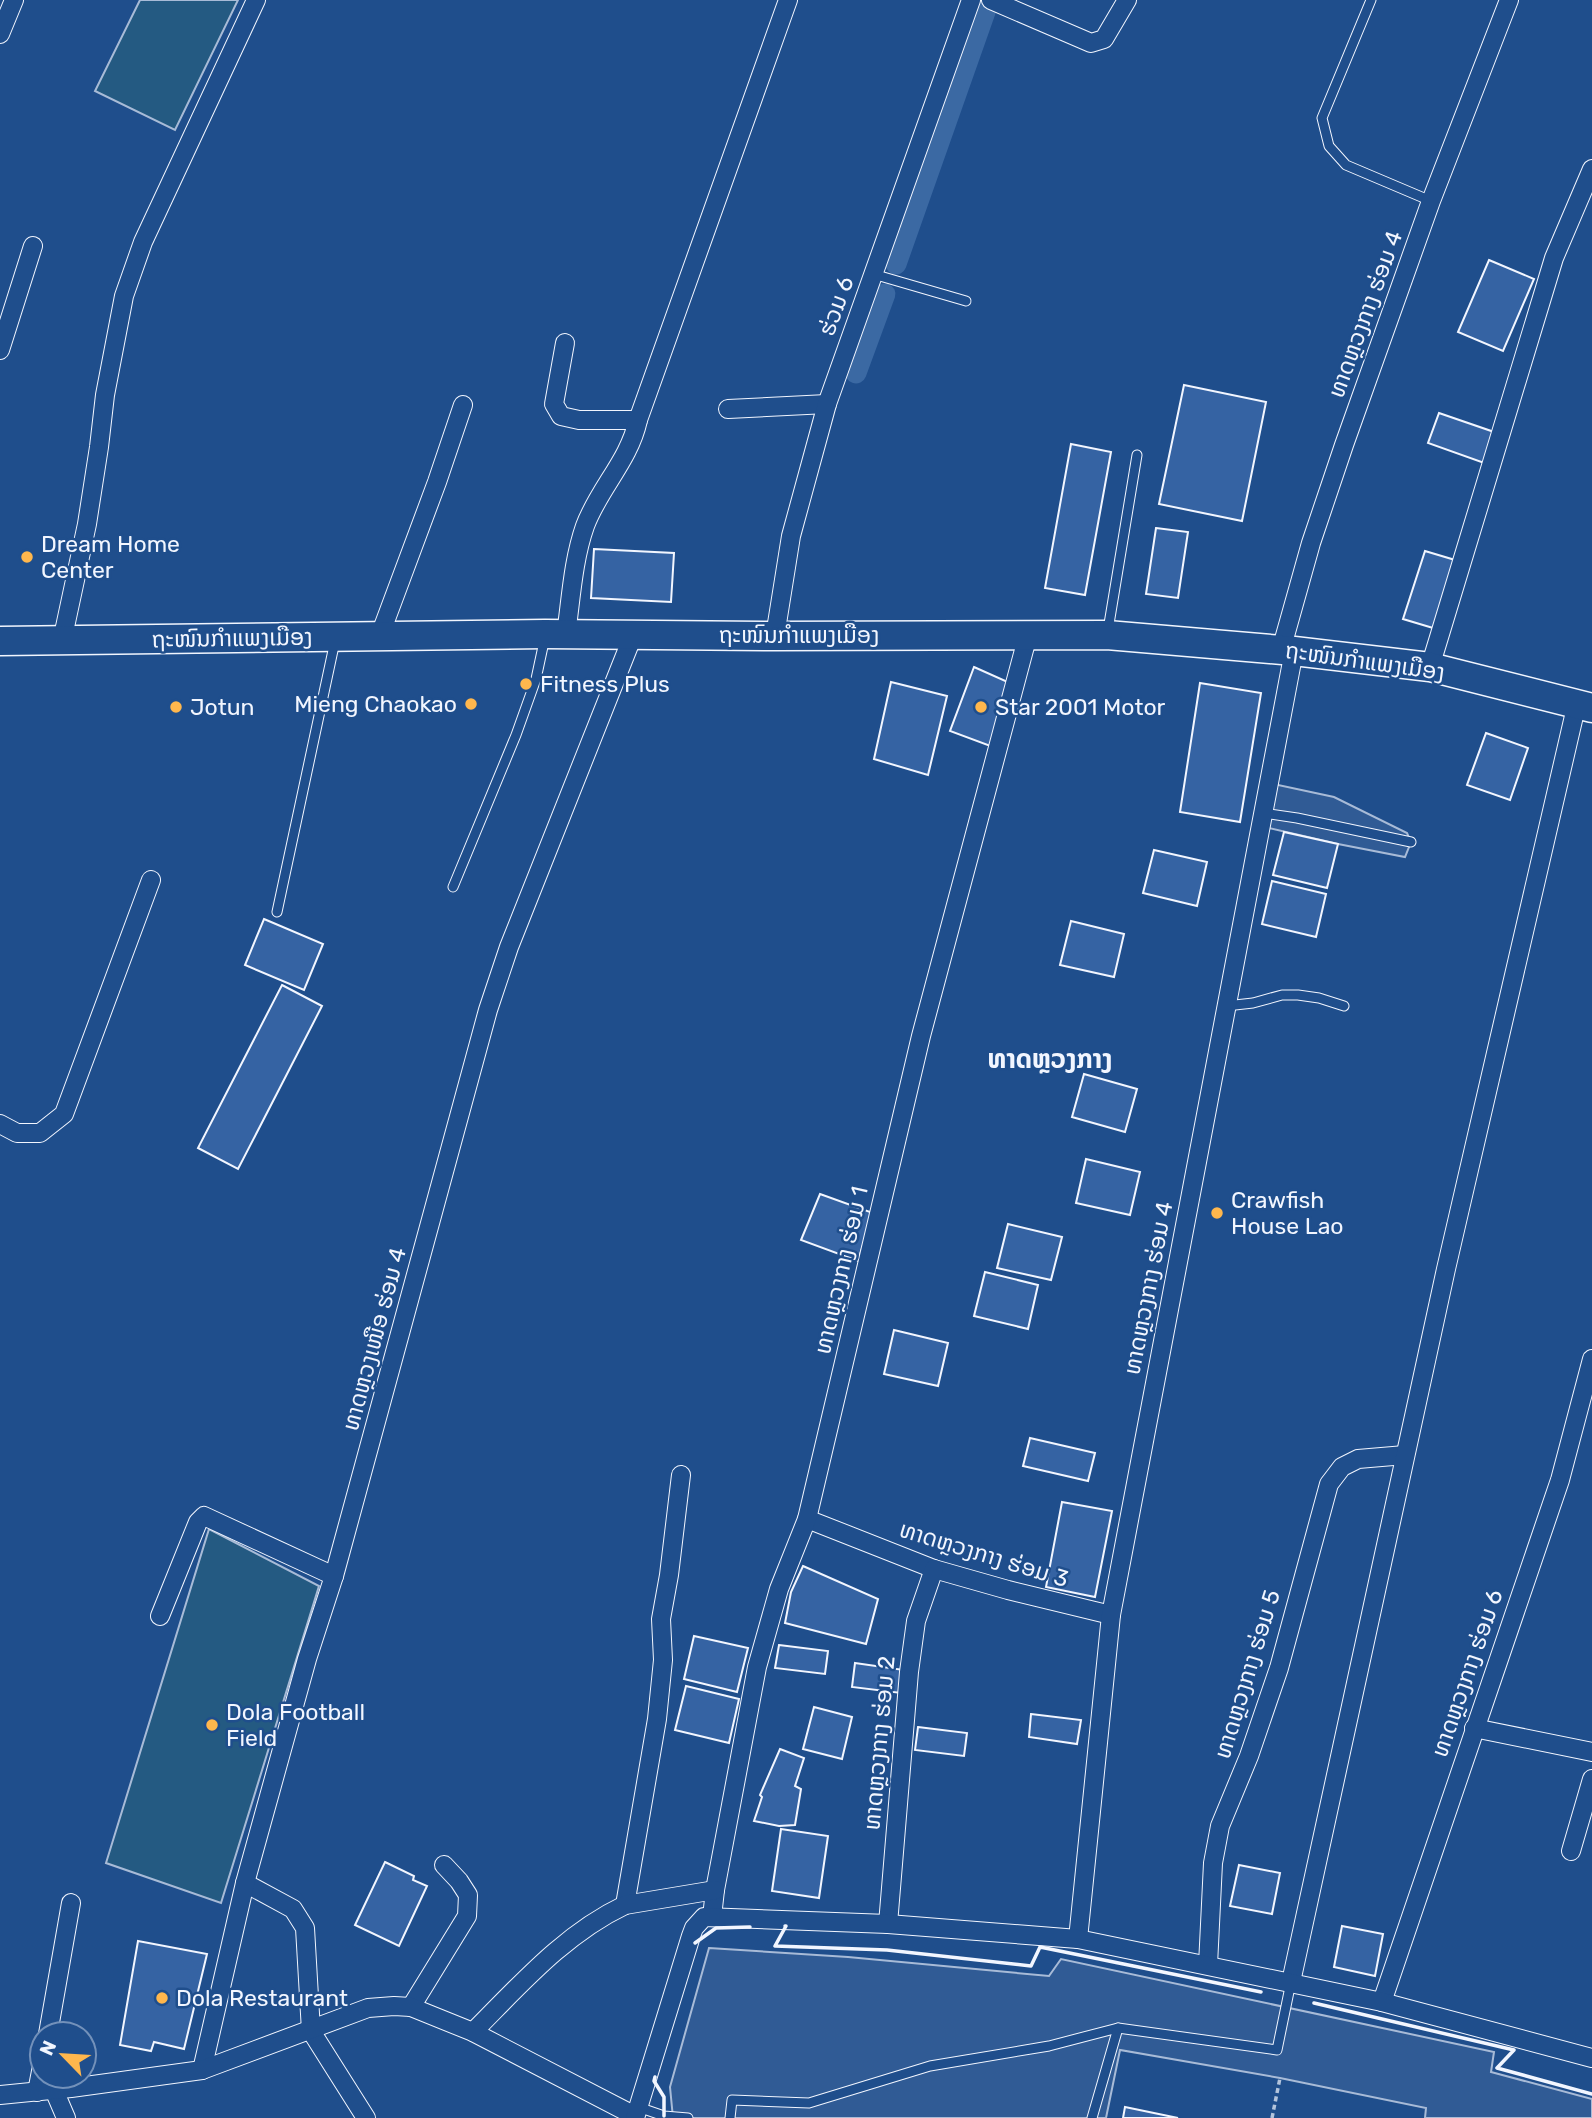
<svg xmlns="http://www.w3.org/2000/svg" width="1592" height="2118" font-family="Rubik,'Noto Sans Lao',sans-serif">
<style>
.green{fill:#245a82;stroke:#a8bbd7;stroke-width:2}
.parking{fill:#305b95;stroke:#a8bbd7;stroke-width:2}
.lines{fill:none;stroke-linecap:round;stroke-linejoin:round}
.canal{stroke:#3b69a3;stroke-width:21}
.building{fill:#3563a3;stroke:#f2f6ff;stroke-width:2}
.service-casing{stroke:#f2f6ff;stroke-width:11}
.minor-casing{stroke:#f2f6ff;stroke-width:20}
.primary-casing{stroke:#f2f6ff;stroke-width:31}
.path{stroke:#b3c4dc;stroke-width:3.5;stroke-dasharray:5 3.5;stroke-linecap:butt}
.service{stroke:#1f4e8c;stroke-width:9}
.minor{stroke:#1f4e8c;stroke-width:18}
.primary{stroke:#1f4e8c;stroke-width:28}
.wall{stroke:#f2f6ff;stroke-width:3.5}
.poi-dot{fill:#ffb74d;stroke:#1f4e8c;stroke-width:2.5}
.labels{text-anchor:middle;stroke-width:5;stroke-linejoin:round;paint-order:stroke}
.street-label{font-size:23px;fill:#f2f6ff;stroke:#1f4e8c}
.poi-label{font-size:23px;fill:#f2f6ff;stroke:#1f4e8c;text-anchor:start}
.quarter-label{font-size:26px;font-weight:bold;fill:#f2f6ff;stroke:#1f4e8c}
</style>
<rect width="100%" height="100%" fill="#1f4e8c"/>
<!-- green -->
<g class="green">
<polygon points="140,0 238,0 175,130 95,91"/>
<polygon points="209,1529 319,1586 221,1903 106,1863"/>
</g>
<!-- parking -->
<g class="parking">
<polygon points="1269,783 1334,797 1407,833 1411,842 1405,857 1338,844 1260,826"/>
<polygon points="709,1948 848,1957 1049,1976 1061,1959 1494,2052 1491,2072 1592,2099 1592,2118 1425,2118 1426,2108 1280,2078 1120,2050 1106,2118 673,2118 670,2087"/>
</g>
<g class="lines">
<!-- canal -->
<g class="canal">
<polyline points="896,264 986,9"/>
<polyline points="856,373 885,294"/>
</g>
</g>
<!-- building -->
<g class="building">
<polygon points="1489,260 1534,279 1503,351 1458,332"/>
<polygon points="1184,385 1266,402 1242,521 1159,504"/>
<polygon points="1439,413 1497,433 1487,464 1428,443"/>
<polygon points="1071,444 1111,452 1085,595 1045,588"/>
<polygon points="1156,528 1188,532 1178,598 1146,594"/>
<polygon points="594,549 674,553 671,602 591,598"/>
<polygon points="1425,551 1455,560 1433,628 1403,619"/>
<polygon points="974,667 1010,683 993,747 950,731"/>
<polygon points="891,682 947,696 928,775 874,759"/>
<polygon points="1200,683 1261,693 1240,822 1180,812"/>
<polygon points="1486,733 1528,748 1510,800 1467,785"/>
<polygon points="1284,832 1338,844 1327,888 1273,875"/>
<polygon points="1154,850 1207,862 1197,906 1143,893"/>
<polygon points="1272,881 1326,894 1316,937 1262,924"/>
<polygon points="264,919 323,944 304,990 245,965"/>
<polygon points="1071,921 1124,934 1114,977 1060,965"/>
<polygon points="282,985 322,1006 238,1169 198,1148"/>
<polygon points="1084,1074 1137,1089 1125,1132 1072,1117"/>
<polygon points="1086,1159 1140,1172 1130,1215 1076,1203"/>
<polygon points="820,1194 873,1213 858,1261 801,1240"/>
<polygon points="1008,1224 1062,1237 1051,1280 997,1268"/>
<polygon points="985,1272 1038,1285 1028,1329 974,1316"/>
<polygon points="894,1330 948,1343 938,1386 884,1374"/>
<polygon points="1030,1438 1095,1453 1088,1481 1023,1466"/>
<polygon points="1062,1502 1112,1511 1095,1597 1046,1587"/>
<polygon points="803,1566 878,1599 866,1644 785,1623 791,1592"/>
<polygon points="694,1636 748,1648 737,1692 684,1679"/>
<polygon points="779,1645 828,1651 825,1674 775,1668"/>
<polygon points="855,1663 904,1670 901,1693 852,1687"/>
<polygon points="686,1686 739,1699 729,1743 675,1730"/>
<polygon points="814,1707 852,1717 842,1759 803,1749"/>
<polygon points="1031,1714 1081,1720 1077,1744 1029,1737"/>
<polygon points="918,1727 967,1733 964,1756 915,1750"/>
<polygon points="780,1749 804,1758 795,1786 801,1789 795,1825 779,1826 754,1821 762,1797 760,1795"/>
<polygon points="781,1829 828,1836 819,1898 772,1891"/>
<polygon points="385,1862 414,1876 413,1880 427,1886 399,1946 355,1925"/>
<polygon points="1239,1865 1280,1873 1272,1914 1230,1906"/>
<polygon points="1342,1926 1383,1934 1375,1976 1334,1967"/>
<polygon points="138,1941 207,1954 184,2049 154,2042 151,2051 120,2045"/>
<polygon points="1125,2107 1178,2118 1123,2118"/>
</g>
<g class="lines">
<!-- service casing -->
<g class="service-casing">
<g id="service">
<polyline points="1371,0 1322,118 1329,146 1346,165 1431,201"/>
<polyline points="873,274 966,301"/>
<polyline points="1108,630 1137,455"/>
<polyline points="1263,813 1297,818 1411,842"/>
<polyline points="453,887 516,735 536,679 545,637"/>
<polyline points="277,912 335,641"/>
<polyline points="1226,1006 1253,1003 1282,995 1298,995 1319,998 1344,1006"/>
<polyline points="638,2107 664,2116 688,2118"/>
<polyline points="730,2118 732,2100 809,2103 930,2066 1049,2046 1118,2028 1277,2050 1291,1982"/>
<polyline points="1092,2118 1118,2028"/>
</g>
</g>
<!-- minor casing -->
<g class="minor-casing">
<g id="minor">
<polyline points="991,0 1091,43 1104,39 1127,0"/>
<polyline points="0,34 14,0"/>
<polyline points="565,343 554,404 561,416 579,420 638,420"/>
<polyline points="0,350 33,246"/>
<polyline points="728,409 827,404"/>
<path d="M566,634C571,599 573,560 585,526C599,488 629,461 638,420L788,0"/>
<polyline points="380,635 437,482 463,405"/>
<polyline points="775,636 791,536 827,404 971,0"/>
<polyline points="62,641 87,524 99,447 105,395 124,296 143,242 256,0"/>
<polyline points="1281,650 1311,543 1344,445 1431,201 1509,0"/>
<polyline points="1430,667 1554,258 1592,169"/>
<polyline points="0,1124 17,1133 40,1133 64,1114 151,880"/>
<polyline points="807,1519 934,1569 1008,1590 1111,1615"/>
<polyline points="160,1616 198,1522 204,1516 334,1576"/>
<polyline points="1474,1728 1592,1752"/>
<polyline points="1571,1851 1592,1779"/>
<polyline points="245,1883 293,1909 305,1928 311,2031 366,2118"/>
<polyline points="625,1905 657,1719 663,1660 661,1619 669,1575 681,1475"/>
<polyline points="712,1917 715,1890 757,1667 779,1589 807,1519 921,1036 1028,635"/>
<polyline points="888,1924 909,1672 916,1621 934,1569"/>
<polyline points="1078,1939 1111,1615 1294,651"/>
<polyline points="1208,1965 1213,1863 1220,1826 1249,1756 1279,1668 1329,1484 1342,1467 1358,1459 1405,1455"/>
<polyline points="1291,1982 1446,1269 1577,703"/>
<polyline points="1382,2002 1560,1480 1592,1359"/>
<polyline points="411,2007 467,1916 468,1895 459,1881 444,1865"/>
<path d="M473,2032C520,1985 564,1934 625,1905L715,1890"/>
<polyline points="48,2034 71,1903"/>
<polyline points="202,2070 245,1883 307,1659 334,1576 488,1010 509,947 634,633"/>
<polyline points="54,2090 66,2118"/>
<polyline points="37,2092 42,2066"/>
<polyline points="0,2095 71,2088 202,2070 368,2008 394,2006 411,2007 473,2032 635,2116"/>
<polyline points="635,2118 691,1936 694,1928 704,1917 888,1924 1078,1939 1382,2002 1592,2058"/>
</g>
</g>
<!-- primary casing -->
<g class="primary-casing">
<polyline id="primary" points="0,641 545,634 775,636 1107,635 1294,651 1430,667 1592,708"/>
</g>
<!-- path -->
<polyline class="path" points="1272,2118 1280,2078"/>
<!-- service -->
<use href="#service" class="service"/>
<!-- minor -->
<use href="#minor" class="minor"/>
<!-- primary -->
<use href="#primary" class="primary"/>
<!-- wall -->
<g class="wall">
<polyline points="785,1926 786,1926 775,1946 887,1950 1031,1966 1040,1947 1261,1992"/>
<polyline points="695,1943 716,1928 750,1927"/>
<polyline points="1314,2003 1514,2050 1497,2068 1592,2094"/>
<polyline points="655,2077 654,2081 664,2097 664,2116"/>
</g>
</g>
<!-- markers -->
<g class="poi-dot">
<circle cx="27" cy="557" r="7"/>
<circle cx="526" cy="684" r="7"/>
<circle cx="471" cy="704" r="7"/>
<circle cx="176" cy="707" r="7"/>
<circle cx="981" cy="707" r="7"/>
<circle cx="1217" cy="1213" r="7"/>
<circle cx="212" cy="1725" r="7"/>
<circle cx="162" cy="1998" r="7"/>
</g>
<g class="labels">
<!-- street labels -->
<g class="street-label">
<text transform="translate(836 306) rotate(-70)" y="8">ຮ່ວມ 6</text>
<text transform="translate(1365 314) rotate(-70)" y="8">ທາດຫຼວງກາງ ຮ່ອມ 4</text>
<text x="799" y="643">ຖະໜົນກຳແພງເມືອງ</text>
<text transform="translate(232 638) rotate(-1)" y="8">ຖະໜົນກຳແພງເມືອງ</text>
<text transform="translate(1365 661) rotate(8)" y="8">ຖະໜົນກຳແພງເມືອງ</text>
<text transform="translate(841 1270) rotate(-77)" y="8">ທາດຫຼວງກາງ ຮ່ອມ 1</text>
<text transform="translate(1148 1288) rotate(-79)" y="8">ທາດຫຼວງກາງ ຮ່ອມ 4</text>
<text transform="translate(374 1339) rotate(-75)" y="8">ທາດຫຼວງເໜືອ ຮ່ອມ 4</text>
<text transform="translate(984 1554) rotate(17)" y="8">ທາດຫຼວງກາງ ຮ່ອມ 3</text>
<text transform="translate(1467 1673) rotate(-71)" y="8">ທາດຫຼວງກາງ ຮ່ອມ 6</text>
<text transform="translate(1247 1674) rotate(-73)" y="8">ທາດຫຼວງກາງ ຮ່ອມ 5</text>
<text transform="translate(879 1743) rotate(-85)" y="8">ທາດຫຼວງກາງ ຮ່ອມ 2</text>
</g>
<!-- poi labels -->
<g class="poi-label">
<text x="41" y="552">Dream Home<tspan x="41" dy="26">Center</tspan></text>
<text x="540" y="692">Fitness Plus</text>
<text x="457" y="712" text-anchor="end">Mieng Chaokao</text>
<text x="190" y="715">Jotun</text>
<text x="995" y="715">Star 2001 Motor</text>
<text x="1231" y="1208">Crawfish<tspan x="1231" dy="26">House Lao</tspan></text>
<text x="226" y="1720">Dola Football<tspan x="226" dy="26">Field</tspan></text>
<text x="176" y="2006">Dola Restaurant</text>
</g>
<!-- quarter labels -->
<g class="quarter-label">
<text x="1050" y="1068">ທາດຫຼວງກາງ</text>
</g>
</g>
<!-- north arrow -->
<g transform="translate(63 2055) rotate(295)"><circle r="33" fill="#1f4e8c" stroke="#7391ba" stroke-width="2"/>
<path d="M0-5L12 26L0 18L-12 26Z" fill="#ffb74d"/>
<text y="-10" font-size="19" font-weight="bold" text-anchor="middle" fill="#f2f6ff">N</text>
</g>
</svg>
